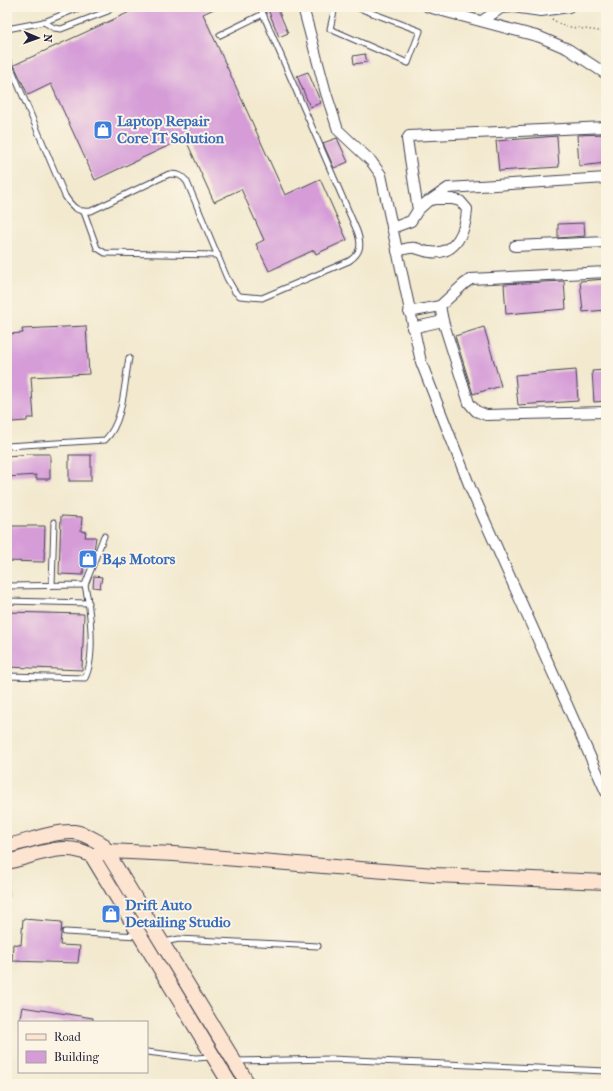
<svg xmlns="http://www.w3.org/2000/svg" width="613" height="1091" font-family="'IM FELL French Canon',serif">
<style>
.pitch{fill:#99d58a;stroke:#5e7c62}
.building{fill:#d59cd8}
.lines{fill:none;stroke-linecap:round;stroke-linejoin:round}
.lane-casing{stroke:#414051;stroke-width:7}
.street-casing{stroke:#414051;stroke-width:12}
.secondary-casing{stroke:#414051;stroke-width:16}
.path{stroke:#414051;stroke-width:1.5;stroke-dasharray:1 3;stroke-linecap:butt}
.lane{stroke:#fff;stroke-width:5}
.street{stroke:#fff;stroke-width:10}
.secondary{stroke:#fde4d0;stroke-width:14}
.labels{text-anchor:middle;stroke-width:4;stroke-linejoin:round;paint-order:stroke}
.shop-label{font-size:15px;font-weight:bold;fill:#366cbe;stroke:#fcf5e5;text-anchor:start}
</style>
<rect width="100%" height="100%" fill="#fcf5e5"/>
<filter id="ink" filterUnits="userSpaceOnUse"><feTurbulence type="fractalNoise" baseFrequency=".025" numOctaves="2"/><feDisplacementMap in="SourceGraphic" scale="8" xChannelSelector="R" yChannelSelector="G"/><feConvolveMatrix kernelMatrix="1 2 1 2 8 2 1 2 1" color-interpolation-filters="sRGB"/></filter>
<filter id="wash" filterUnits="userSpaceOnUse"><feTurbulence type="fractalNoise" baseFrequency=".012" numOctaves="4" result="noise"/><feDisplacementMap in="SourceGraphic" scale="16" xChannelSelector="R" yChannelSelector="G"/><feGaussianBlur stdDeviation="0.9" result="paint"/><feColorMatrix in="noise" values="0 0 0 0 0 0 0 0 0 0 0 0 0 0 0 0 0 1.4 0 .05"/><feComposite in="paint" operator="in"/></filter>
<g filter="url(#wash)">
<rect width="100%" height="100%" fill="#f2e9cf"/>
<!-- pitch -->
<polygon class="pitch" points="7,882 13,886 13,898 7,902"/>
<g id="blocks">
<!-- building -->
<g class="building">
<polygon points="133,7 218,7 203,14 285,195 320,179 347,240 316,254 314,250 269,271 256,244 264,240 241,189 214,202 185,138 95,180 51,84 28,95 14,65 134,10"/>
<polygon points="267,7 277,7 288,33 279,37"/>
<polygon points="365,54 367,62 354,64 353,56"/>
<polygon points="308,72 321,103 310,107 297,76"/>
<polygon points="606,134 606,163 579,166 577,135"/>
<polygon points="557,136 559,167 499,171 496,141"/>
<polygon points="337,138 348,162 334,168 323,143"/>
<polygon points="584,223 585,236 558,238 558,224"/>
<polygon points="606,279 606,310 583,312 580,281"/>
<polygon points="564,281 566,309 506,314 504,284"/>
<polygon points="86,326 89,374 31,377 34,418 27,418 27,421 12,422 12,419 7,419 7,334 23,333 22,329"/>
<polygon points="484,327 501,386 473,394 455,336"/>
<polygon points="576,370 578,401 518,405 515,375"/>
<polygon points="606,370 606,401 594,402 592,371"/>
<polygon points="30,454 50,454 50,479 36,479 36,475 7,477 7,456"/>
<rect x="69" y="455" width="22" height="26"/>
<polygon points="61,516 82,517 81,531 86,532 85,537 96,537 94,551 84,551 83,575 59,574"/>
<polygon points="7,526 45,526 44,562 7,561"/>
<polygon points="94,576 102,577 100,588 93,587"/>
<polygon points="7,612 84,614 82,670 7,667"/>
<polygon points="23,919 62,922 60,945 80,946 78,963 12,961 13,944 21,945"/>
<polygon points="22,1007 93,1018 93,1022 19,1022"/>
</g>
</g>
</g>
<g filter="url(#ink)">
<use href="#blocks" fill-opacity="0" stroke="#414051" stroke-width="1"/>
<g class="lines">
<!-- lane casing -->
<g class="lane-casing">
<g id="lane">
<polyline points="335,7 330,29 408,63 420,31 356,7"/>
<polyline points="44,22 54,28 61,29 108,11 112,7"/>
<polyline points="7,29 44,22 81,7"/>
<polyline points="220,35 263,14"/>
<path d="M7,58L65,196C72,207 78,213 91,211L169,174C178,174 182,175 187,182L227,278L235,292L240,296L262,298L349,261C361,253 362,245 357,231L260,7"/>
<polyline points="84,212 97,248 105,253 218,255"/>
<path d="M7,446L105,440C124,422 124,383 129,358"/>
<polyline points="52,585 54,522"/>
<polyline points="7,586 85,585 104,536"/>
<polyline points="7,601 89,603"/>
<path d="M7,676L85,678C96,657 90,608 85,585"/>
<polyline points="65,932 138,936"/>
<polyline points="164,942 179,939 318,946"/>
<polyline points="147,1052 196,1058 211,1057"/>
<polyline points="235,1061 331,1059 606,1071"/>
</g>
</g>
<!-- street casing -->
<g class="street-casing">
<g id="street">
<polyline points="303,7 326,93 338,130 371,161 381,175 421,362 472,492 606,792"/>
<polyline points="428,7 540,37 568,49 606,74"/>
<polyline points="482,21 501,8 513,7 541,11 569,7"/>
<polyline points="432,199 448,188 606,178"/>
<polyline points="418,210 407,139 409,136 606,127"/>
<path d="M392,228L411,221L418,210L428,201L435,199H452L460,201L467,209C466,230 456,256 430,252C425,252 420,249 415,248C410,247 402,250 397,251"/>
<polyline points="515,246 606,242"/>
<polyline points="606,272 471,279 464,284 440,306 443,321 469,403 476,411 486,415 606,412"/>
<polyline points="409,312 440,306"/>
<polyline points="412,328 443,321"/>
</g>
</g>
<!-- secondary casing -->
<g class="secondary-casing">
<g id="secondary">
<path d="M7,846C28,842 52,831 74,832C84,833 93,839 102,844L248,1084"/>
<polyline points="92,856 108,851 174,854 434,875 606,882"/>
<path d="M7,862C35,856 65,840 92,856L230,1084"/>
</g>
</g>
<!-- path -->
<polyline class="path" points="552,19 563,26 606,32"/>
<!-- lane -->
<use href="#lane" class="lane"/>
<!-- street -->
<use href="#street" class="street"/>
<!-- secondary -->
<use href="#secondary" class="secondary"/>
</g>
</g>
<!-- icons -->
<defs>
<g id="shop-square" transform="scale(1)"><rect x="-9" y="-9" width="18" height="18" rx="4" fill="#3f7fe0" stroke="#fcf5e5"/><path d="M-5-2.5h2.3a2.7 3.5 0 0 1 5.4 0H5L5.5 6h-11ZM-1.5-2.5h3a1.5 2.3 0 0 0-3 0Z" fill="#fff"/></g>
</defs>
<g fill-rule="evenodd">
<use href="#shop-square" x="103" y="130"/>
<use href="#shop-square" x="88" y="559"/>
<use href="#shop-square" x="111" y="914"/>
</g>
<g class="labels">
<!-- shop labels -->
<g class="shop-label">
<text x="117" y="126">Laptop Repair<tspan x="117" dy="17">Core IT Solution</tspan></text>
<text x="102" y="564">B4s Motors</text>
<text x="125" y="910">Drift Auto<tspan x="125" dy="17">Detailing Studio</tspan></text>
</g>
</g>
<!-- margin -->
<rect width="613" height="1091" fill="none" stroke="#fcf5e5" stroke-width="24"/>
<!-- legend -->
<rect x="18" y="1021" width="130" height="52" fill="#fcf5e5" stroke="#a5a1a1"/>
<rect x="26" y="1034" width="20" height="6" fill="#fde4d0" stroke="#a5a1a1"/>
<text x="54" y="1041" font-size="12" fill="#22223b">Road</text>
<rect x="26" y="1051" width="20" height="12" fill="#d59cd8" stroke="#a5a1a1"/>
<text x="54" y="1061" font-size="12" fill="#22223b">Building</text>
<!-- north arrow -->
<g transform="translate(38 38) rotate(92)" stroke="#fcf5e5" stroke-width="3" paint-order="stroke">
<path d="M0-3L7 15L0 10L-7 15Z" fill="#22223b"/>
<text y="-6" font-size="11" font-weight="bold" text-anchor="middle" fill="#22223b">N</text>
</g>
</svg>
